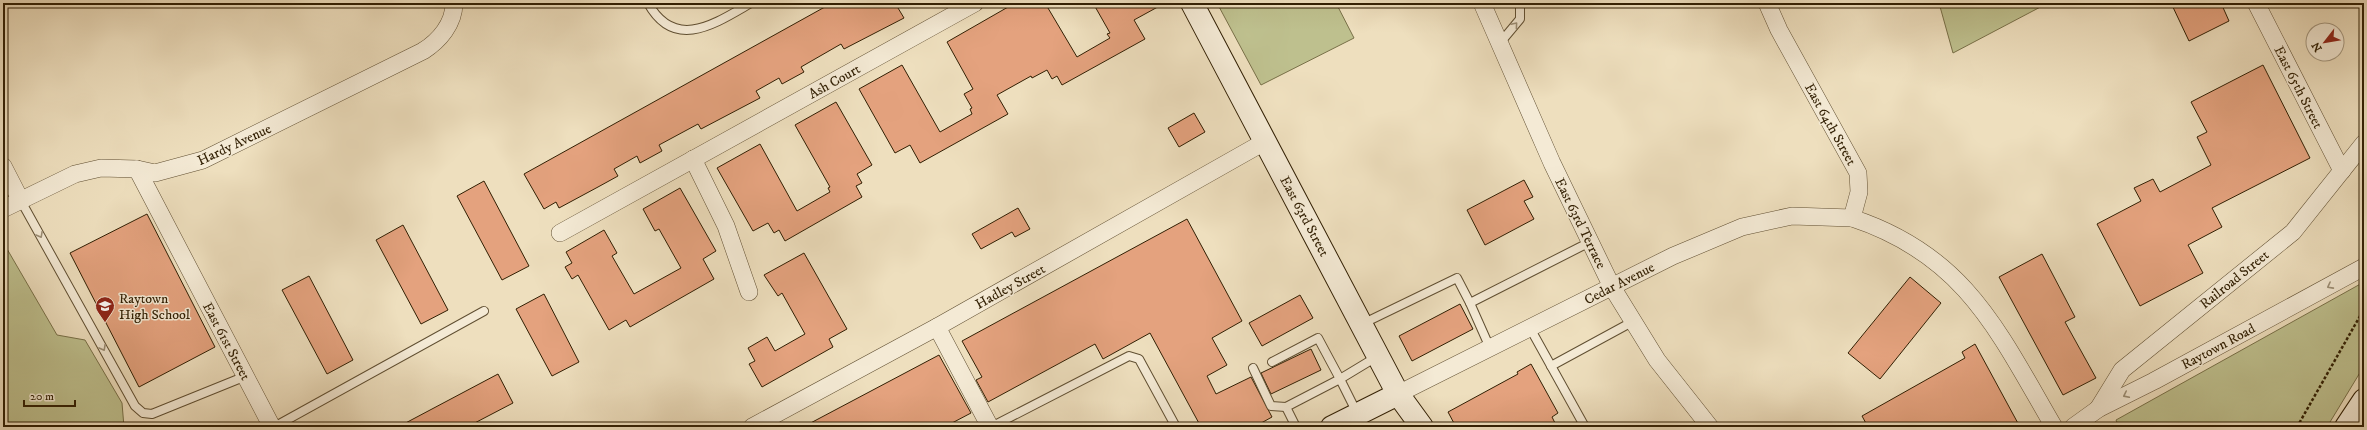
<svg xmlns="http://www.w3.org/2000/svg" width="2367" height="430" font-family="'IM FELL DW Pica',serif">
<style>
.green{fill:#bec08e;stroke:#787048}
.building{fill:#e4a27e;stroke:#311f03}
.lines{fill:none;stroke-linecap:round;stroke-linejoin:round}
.lane-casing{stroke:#604f32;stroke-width:10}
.street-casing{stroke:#604f32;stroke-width:18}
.secondary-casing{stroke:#311f03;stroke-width:24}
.path{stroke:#311f03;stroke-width:2.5;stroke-dasharray:3 2;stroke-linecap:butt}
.lane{stroke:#f4ead5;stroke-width:8}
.street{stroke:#f4ead5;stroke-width:17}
.secondary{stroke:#f4ead5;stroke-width:22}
.oneway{stroke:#9c8f76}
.labels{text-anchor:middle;stroke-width:3;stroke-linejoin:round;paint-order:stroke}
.street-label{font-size:14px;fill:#311f03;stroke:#f4ead5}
.poi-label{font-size:14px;fill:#311f03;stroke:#f4ead5;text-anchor:start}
</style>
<rect width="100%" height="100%" fill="#eedfbe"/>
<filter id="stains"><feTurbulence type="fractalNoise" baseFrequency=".005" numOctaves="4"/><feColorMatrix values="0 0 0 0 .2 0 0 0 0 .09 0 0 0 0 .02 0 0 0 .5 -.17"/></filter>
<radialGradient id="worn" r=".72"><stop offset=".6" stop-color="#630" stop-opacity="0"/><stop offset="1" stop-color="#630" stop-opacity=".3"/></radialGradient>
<!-- green -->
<g class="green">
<polygon points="1217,3 1336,3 1354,38 1261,85"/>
<polygon points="1939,3 2048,3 1953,53"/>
<polygon points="3,242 57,335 85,340 122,403 124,427 3,427"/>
<polygon points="2364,282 2364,366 2327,427 2119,427 2116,420"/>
</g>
<!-- building -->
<g class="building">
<polygon points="832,3 895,3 904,18 844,49 841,44 801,67 804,72 782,84 779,78 756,91 760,98 701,129 698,124 659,145 662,151 640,163 637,156 614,169 618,176 598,187 559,208 556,202 544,209 524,174"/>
<polygon points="1015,3 1045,3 1077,57 1110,38 1107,34 1110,33 1093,3 1165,3 1134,20 1145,39 1062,85 1057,76 1052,79 1047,70 1032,78 1031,76 997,95 1008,114 920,163 910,145 895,153 859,89 902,65 940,132 972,114 970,109 972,108 964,94 973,89 947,42"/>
<polygon points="2171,3 2221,3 2229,21 2189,41"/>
<polygon points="2263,65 2310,158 2212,208 2222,227 2188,245 2203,273 2140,306 2097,224 2141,201 2134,188 2153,179 2160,192 2211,165 2197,137 2207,132 2191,102"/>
<polygon points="836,102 872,165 857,174 862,183 856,186 862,197 785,241 779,230 774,233 768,223 753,231 717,168 760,144 797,211 830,192 828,188 830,187 795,125"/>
<polygon points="1194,113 1205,132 1179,147 1168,128"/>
<polygon points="1524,180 1533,197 1524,201 1534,219 1485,245 1467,210"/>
<polygon points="484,181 529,266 502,280 457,196"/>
<polygon points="680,188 716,251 703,259 714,279 630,327 626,320 609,330 578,275 572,279 565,267 572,263 566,252 604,230 617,253 612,256 634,294 681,268 659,229 655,231 643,209"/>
<polygon points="1018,208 1030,229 1015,237 1012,232 981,249 972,234"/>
<polygon points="147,214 215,347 139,387 70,253"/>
<polygon points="1187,219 1242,321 1212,338 1227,365 1207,376 1216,394 1251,377 1272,417 1254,427 1201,427 1150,333 1103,359 1095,344 988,402 976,380 982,377 962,341"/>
<polygon points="403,225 448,310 421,324 376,240"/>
<polygon points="804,253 847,329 829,339 833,347 762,387 749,364 755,361 748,348 767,337 775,351 805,334 782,293 778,296 764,275"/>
<polygon points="2042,254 2075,317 2065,322 2096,378 2063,395 1999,277"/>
<polygon points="309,276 353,360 327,374 282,290"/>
<polygon points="1910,277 1941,303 1880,379 1848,353"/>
<polygon points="544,294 579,362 552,376 516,309"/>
<polygon points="1300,295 1313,318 1262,346 1249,323"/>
<polygon points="1460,304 1473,329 1412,361 1399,336"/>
<polygon points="1975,344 2020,427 1868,427 1862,416 1965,358 1962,352"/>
<polygon points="1311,349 1321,370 1271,394 1261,373"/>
<polygon points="939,355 971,413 952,423 954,427 803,427"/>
<polygon points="1531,364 1558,413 1552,417 1557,427 1456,427 1448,412 1518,374 1517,372"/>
<polygon points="498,374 513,403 467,427 398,427"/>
</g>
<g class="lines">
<!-- lane casing -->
<g class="lane-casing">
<g id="lane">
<path d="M648,3C675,52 716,23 751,3"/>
<polyline points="1500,43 1520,19 1520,3"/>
<polyline points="21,201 135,406 143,413 152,414 246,376"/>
<polyline points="1470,303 1490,348"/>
<polyline points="1362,324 1457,278 1470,303 1590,242"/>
<polyline points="1530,328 1585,427"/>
<polyline points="1272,362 1318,338 1340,379 1378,356"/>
<polyline points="1551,366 1632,322"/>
<polyline points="1253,368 1271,406 1286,407"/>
<polyline points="274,427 484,311"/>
<polyline points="991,427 1129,356 1139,359 1176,427"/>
<polyline points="1296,427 1286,407 1340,379 1357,413"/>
</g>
</g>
<!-- street casing -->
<g class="street-casing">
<g id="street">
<polyline points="1482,3 1552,163 1612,287 1657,360 1710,427"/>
<path d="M1767,3L1779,30L1858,173L1859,192L1852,218C1965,255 1998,331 2054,427"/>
<polyline points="2256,3 2342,171"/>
<polyline points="693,159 726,226 749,292"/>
<polyline points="3,166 21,201"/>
<polyline points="137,169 272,427"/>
<path d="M3,209L75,174L101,168L137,169L155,173L203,160L423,51C439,41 454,24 454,3"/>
<polyline points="560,233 975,3"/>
<polyline points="937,327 990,427"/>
<polyline points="1398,394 1673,256 1742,227 1792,216 1852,218"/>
<polyline points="2098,409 2122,370 2293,232 2364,143"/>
<polyline points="752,427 937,327 1266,141"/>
<polyline points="2073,427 2098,409 2154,381 2364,267"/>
</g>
</g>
<!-- secondary casing -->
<g class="secondary-casing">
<g id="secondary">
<polyline points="1192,3 1398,394 1422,427"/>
<polyline points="1332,427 1398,394"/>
<polyline points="2346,427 2364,400"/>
</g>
</g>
<!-- path -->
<g class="path">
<polyline points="2364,216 2361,220 2364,243"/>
<polyline points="2297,427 2364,309"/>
</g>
<!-- lane -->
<use href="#lane" class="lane"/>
<!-- street -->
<use href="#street" class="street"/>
<!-- secondary -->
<use href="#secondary" class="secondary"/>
</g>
<!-- one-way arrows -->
<defs><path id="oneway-chevron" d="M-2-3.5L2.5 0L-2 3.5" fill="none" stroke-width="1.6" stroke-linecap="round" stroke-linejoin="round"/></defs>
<g class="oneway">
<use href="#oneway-chevron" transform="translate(1515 25) rotate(-50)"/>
<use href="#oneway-chevron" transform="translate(40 235) rotate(61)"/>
<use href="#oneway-chevron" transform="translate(2330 286) rotate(152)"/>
<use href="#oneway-chevron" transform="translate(103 348) rotate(61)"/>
<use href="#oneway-chevron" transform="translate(2126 395) rotate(154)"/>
</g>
<!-- icons -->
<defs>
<g id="school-pin" transform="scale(1)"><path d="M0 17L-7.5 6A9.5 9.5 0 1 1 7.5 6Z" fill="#8f2418" stroke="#f4ead5"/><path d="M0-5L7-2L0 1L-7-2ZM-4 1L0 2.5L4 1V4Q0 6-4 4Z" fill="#fff"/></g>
</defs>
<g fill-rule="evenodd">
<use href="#school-pin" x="105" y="306"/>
</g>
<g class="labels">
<!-- street labels -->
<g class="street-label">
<text transform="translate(834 81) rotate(-29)" y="5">Ash Court</text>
<text transform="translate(2299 87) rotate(63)" y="5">East 65th Street</text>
<text transform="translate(1831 124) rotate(61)" y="5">East 64th Street</text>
<text transform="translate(234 144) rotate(-25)" y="5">Hardy Avenue</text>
<text transform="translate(1305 216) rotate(62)" y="5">East 63rd Street</text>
<text transform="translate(1581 223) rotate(64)" y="5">East 63rd Terrace</text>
<text transform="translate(2234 279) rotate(-39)" y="5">Railroad Street</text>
<text transform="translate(1619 283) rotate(-27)" y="5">Cedar Avenue</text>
<text transform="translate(1010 286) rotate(-29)" y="5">Hadley Street</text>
<text transform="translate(227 341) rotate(62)" y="5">East 61st Street</text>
<text transform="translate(2218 346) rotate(-28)" y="5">Raytown Road</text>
</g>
<!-- poi labels -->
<g class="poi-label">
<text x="119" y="303">Raytown<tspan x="119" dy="16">High School</tspan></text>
</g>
</g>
<!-- margin -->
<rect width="2367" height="430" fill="none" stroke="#eedfbe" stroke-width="16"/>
<rect x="4" y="4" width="2359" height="422" fill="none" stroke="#311f03" stroke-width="2"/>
<rect x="8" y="8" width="2351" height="414" fill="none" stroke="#311f03"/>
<!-- north arrow -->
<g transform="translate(2325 42) rotate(239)"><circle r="19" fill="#f4ead5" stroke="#a69981"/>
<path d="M0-3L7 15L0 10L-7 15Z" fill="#8f2418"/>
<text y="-6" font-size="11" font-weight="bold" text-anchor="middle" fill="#311f03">N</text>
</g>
<!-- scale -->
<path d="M24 400v6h51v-6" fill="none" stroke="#311f03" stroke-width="2"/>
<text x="30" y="400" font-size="12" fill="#311f03" stroke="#f4ead5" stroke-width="3" paint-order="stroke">20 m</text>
<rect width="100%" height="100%" filter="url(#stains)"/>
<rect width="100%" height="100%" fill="url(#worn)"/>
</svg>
